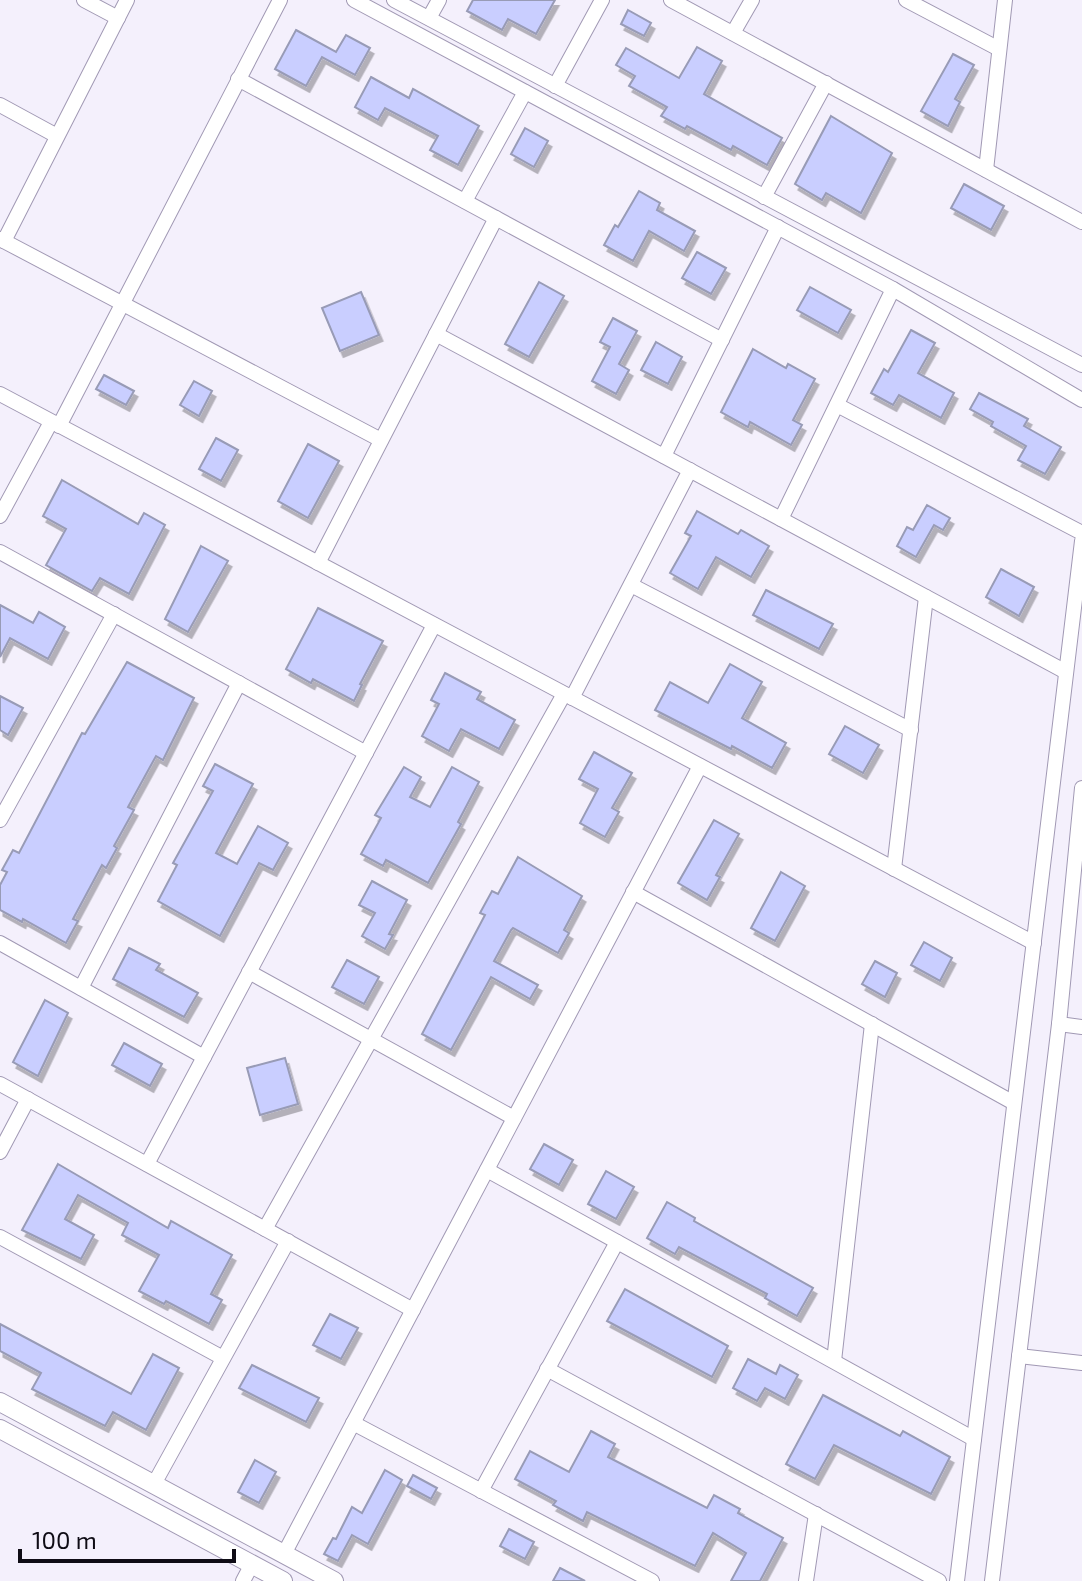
<svg xmlns="http://www.w3.org/2000/svg" width="1082" height="1581" font-family="'Exo 2',sans-serif">
<style>
.building{fill:#c9ceff;stroke:#989bb6;stroke-width:2;filter:url(#shadow)}
.lines{fill:none;stroke-linecap:round;stroke-linejoin:round}
.minor-casing{stroke:#a199b4;stroke-width:16}
.major-casing{stroke:#a199b4;stroke-width:20}
.minor{stroke:#fff;stroke-width:14}
.major{stroke:#fff;stroke-width:18}
</style>
<defs>
<filter id="shadow"><feDropShadow dx="3.5" dy="6" stdDeviation="0" flood-color="#0004"/></filter>
</defs>
<rect width="100%" height="100%" fill="#f4f0fc"/>
<!-- building -->
<g class="building">
<polygon points="473,0 555,0 536,34 508,19 502,30 467,11"/>
<polygon points="628,10 651,23 644,36 621,24"/>
<polygon points="296,30 336,52 346,35 370,48 355,75 322,57 306,86 275,69"/>
<polygon points="697,47 722,61 704,94 782,138 767,165 733,146 731,150 687,126 685,129 661,116 667,107 629,86 635,76 616,65 626,48 679,78"/>
<polygon points="953,54 974,65 955,99 960,102 948,126 921,111"/>
<polygon points="371,77 409,98 413,89 479,126 458,165 430,150 438,136 385,108 378,120 355,107"/>
<polygon points="831,116 892,153 861,213 826,193 822,200 795,184"/>
<polygon points="525,128 548,141 534,167 511,154"/>
<polygon points="964,184 1004,206 991,230 951,208"/>
<polygon points="639,191 660,203 657,210 695,231 684,251 649,231 633,261 604,245 615,225 618,227"/>
<polygon points="697,252 726,268 711,294 682,278"/>
<polygon points="539,282 564,296 529,357 505,344"/>
<polygon points="810,287 851,310 838,333 797,310"/>
<polygon points="361,292 379,335 340,351 322,308"/>
<polygon points="613,318 637,331 619,364 629,370 616,394 592,381 610,347 600,342"/>
<polygon points="911,330 935,343 918,373 954,393 941,418 899,395 893,405 871,393 884,369 888,372"/>
<polygon points="656,342 682,357 668,384 641,370"/>
<polygon points="753,349 786,368 788,364 815,379 793,420 802,425 791,445 750,422 748,427 721,412"/>
<polygon points="104,375 134,391 126,405 96,389"/>
<polygon points="194,381 212,391 199,416 180,405"/>
<polygon points="979,393 1028,419 1024,426 1061,447 1045,474 1018,460 1026,446 991,426 993,422 970,409"/>
<polygon points="216,438 238,450 221,481 199,469"/>
<polygon points="308,444 339,461 308,518 278,501"/>
<polygon points="62,480 138,524 144,513 165,525 129,594 100,578 92,591 46,565 66,529 43,516"/>
<polygon points="927,505 950,518 943,530 934,525 916,557 897,546 907,527 913,530"/>
<polygon points="697,511 738,534 741,530 769,546 751,577 716,557 698,589 670,573 691,536 685,533"/>
<polygon points="201,546 228,561 188,632 165,619"/>
<polygon points="1001,569 1034,587 1019,616 986,597"/>
<polygon points="766,590 833,624 819,649 753,615"/>
<polygon points="0,605 33,623 39,612 65,627 48,659 10,638 0,657"/>
<polygon points="318,608 383,641 360,684 362,685 354,701 313,679 311,683 286,669"/>
<polygon points="127,662 194,698 163,760 156,756 128,807 134,810 114,846 117,848 106,868 102,865 73,919 78,921 66,943 23,919 22,922 0,910 0,885 7,872 2,870 13,850 19,853 82,733 85,734"/>
<polygon points="730,664 762,682 742,718 786,743 772,768 732,746 731,749 655,710 670,682 708,703"/>
<polygon points="445,673 481,692 477,699 515,720 499,749 461,729 449,751 422,736 439,704 431,700"/>
<polygon points="0,696 23,708 8,735 0,730"/>
<polygon points="845,726 879,745 863,773 829,754"/>
<polygon points="594,752 632,773 612,808 619,812 605,837 580,823 598,789 579,779"/>
<polygon points="215,764 253,784 216,853 237,864 258,826 288,843 273,870 259,863 220,936 158,901 177,865 173,863 213,791 203,786"/>
<polygon points="404,767 421,777 410,797 430,807 452,767 479,782 458,822 461,824 428,883 386,860 383,866 361,854 381,818 375,815"/>
<polygon points="714,820 739,834 716,875 720,877 707,900 678,883"/>
<polygon points="518,857 582,896 564,930 569,933 558,953 513,928 511,930 494,961 538,985 530,999 491,977 451,1050 422,1034 485,915 480,913 492,891 498,894"/>
<polygon points="781,872 805,886 775,941 751,928"/>
<polygon points="372,881 407,900 389,934 393,935 385,949 362,936 375,913 359,905"/>
<polygon points="924,942 952,958 940,981 911,965"/>
<polygon points="129,948 160,964 156,970 198,993 184,1017 113,979"/>
<polygon points="347,960 379,977 364,1004 332,987"/>
<polygon points="875,961 897,973 885,997 862,984"/>
<polygon points="45,1000 68,1013 38,1076 13,1062"/>
<polygon points="124,1043 162,1064 150,1086 112,1065"/>
<polygon points="285,1058 298,1104 260,1115 247,1068"/>
<polygon points="544,1144 573,1160 559,1185 530,1169"/>
<polygon points="58,1164 168,1228 171,1221 232,1255 211,1294 222,1300 209,1324 166,1301 164,1304 139,1291 159,1255 122,1235 128,1223 78,1195 65,1219 94,1235 81,1259 22,1230"/>
<polygon points="606,1171 634,1187 616,1219 588,1204"/>
<polygon points="667,1202 695,1218 694,1221 813,1288 797,1316 765,1298 767,1294 679,1247 675,1254 647,1238"/>
<polygon points="625,1289 728,1346 712,1377 607,1321"/>
<polygon points="330,1314 358,1328 341,1359 313,1345"/>
<polygon points="0,1324 131,1394 153,1354 179,1368 146,1430 113,1412 105,1426 32,1389 41,1373 0,1351"/>
<polygon points="748,1359 776,1374 780,1365 798,1375 785,1399 765,1388 757,1401 733,1388"/>
<polygon points="252,1365 319,1398 306,1422 239,1388"/>
<polygon points="823,1395 900,1436 903,1431 950,1457 931,1494 834,1445 815,1479 786,1464"/>
<polygon points="591,1431 615,1444 608,1457 707,1508 714,1495 740,1509 738,1513 783,1538 760,1581 731,1581 746,1553 713,1533 695,1566 587,1512 583,1521 553,1505 556,1501 515,1479 530,1451 569,1472"/>
<polygon points="255,1460 276,1472 259,1503 238,1492"/>
<polygon points="385,1470 402,1480 368,1544 352,1535 338,1561 324,1554 333,1538 336,1539 352,1507 362,1513"/>
<polygon points="413,1475 437,1488 431,1499 407,1486"/>
<polygon points="509,1529 534,1542 525,1559 500,1546"/>
<polygon points="560,1568 585,1581 553,1581"/>
</g>
<g class="lines">
<!-- minor casing -->
<g class="minor-casing">
<g id="minor">
<polyline points="84,0 118,18"/>
<polyline points="354,0 893,289 1082,400"/>
<polyline points="394,0 1082,365"/>
<polyline points="671,0 1082,222"/>
<polyline points="906,0 999,49"/>
<polyline points="429,18 439,0"/>
<polyline points="733,33 752,0"/>
<polyline points="238,79 722,340"/>
<polyline points="555,86 602,0"/>
<polyline points="0,105 57,136"/>
<polyline points="986,170 1005,0"/>
<polyline points="764,197 826,83"/>
<polyline points="465,201 525,92"/>
<polyline points="0,239 381,440"/>
<polyline points="4,241 127,0"/>
<polyline points="436,334 1066,672"/>
<polyline points="0,394 1034,943"/>
<polyline points="837,405 1082,533"/>
<polyline points="59,426 280,0"/>
<polyline points="664,456 778,227"/>
<polyline points="0,516 51,422"/>
<polyline points="781,519 893,289"/>
<polyline points="0,552 366,753"/>
<polyline points="318,563 496,218"/>
<polyline points="631,585 911,730"/>
<polyline points="572,698 690,470"/>
<polyline points="0,820 114,614"/>
<polyline points="894,869 926,597"/>
<polyline points="633,892 1014,1103"/>
<polyline points="0,943 204,1057"/>
<polyline points="249,972 514,1118"/>
<polyline points="81,988 239,683"/>
<polyline points="1059,1024 1082,1027"/>
<polyline points="0,1084 413,1310"/>
<polyline points="0,1152 28,1099"/>
<polyline points="147,1164 434,625"/>
<polyline points="487,1170 974,1439"/>
<polyline points="265,1229 564,694"/>
<polyline points="0,1237 223,1358"/>
<polyline points="1019,1356 1082,1363"/>
<polyline points="834,1361 872,1024"/>
<polyline points="547,1369 939,1581"/>
<polyline points="353,1423 652,1581"/>
<polyline points="154,1484 288,1241"/>
<polyline points="481,1491 617,1242"/>
<polyline points="284,1554 700,766"/>
<polyline points="243,1581 252,1564"/>
<polyline points="806,1581 816,1514"/>
<polyline points="957,1581 1082,541"/>
<polyline points="992,1581 1059,1024 1082,788"/>
</g>
</g>
<!-- major casing -->
<g class="major-casing">
<g id="major">
<polyline points="0,1402 334,1581"/>
<polyline points="0,1429 283,1581"/>
</g>
</g>
<!-- minor -->
<use href="#minor" class="minor"/>
<!-- major -->
<use href="#major" class="major"/>
</g>
<!-- scale -->
<path d="M20 1549v12h214v-12" fill="none" stroke="#0f0c15" stroke-width="4"/>
<text x="32" y="1549" font-size="24" fill="#0f0c15" stroke="#f4f0fc" stroke-width="6" paint-order="stroke">100 m</text>
</svg>
